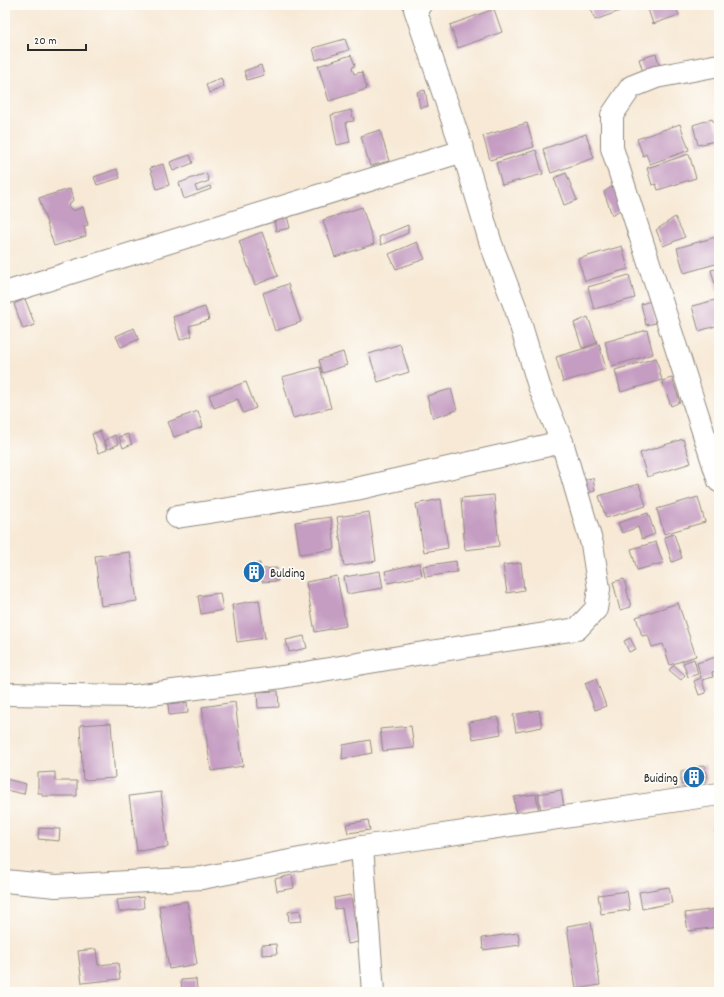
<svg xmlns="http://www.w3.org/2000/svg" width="724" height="997" font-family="Dekko,sans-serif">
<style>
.building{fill:#c59cc2}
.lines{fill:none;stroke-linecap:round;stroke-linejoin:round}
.minor-casing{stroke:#918a80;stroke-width:24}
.minor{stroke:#fff;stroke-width:22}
.labels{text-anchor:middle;stroke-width:3.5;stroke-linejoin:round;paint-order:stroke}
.poi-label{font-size:13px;fill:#2b2b2b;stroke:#fdfcf7;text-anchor:start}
</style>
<rect width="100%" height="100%" fill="#fdfcf7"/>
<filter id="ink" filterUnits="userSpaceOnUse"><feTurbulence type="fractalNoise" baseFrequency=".025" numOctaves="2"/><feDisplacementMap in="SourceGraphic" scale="8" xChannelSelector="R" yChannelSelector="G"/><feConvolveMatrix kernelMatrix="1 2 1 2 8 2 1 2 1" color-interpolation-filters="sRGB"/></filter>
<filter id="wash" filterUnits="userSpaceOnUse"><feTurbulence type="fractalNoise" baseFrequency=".012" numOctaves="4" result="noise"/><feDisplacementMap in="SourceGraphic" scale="16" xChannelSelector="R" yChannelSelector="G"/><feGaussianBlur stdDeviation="0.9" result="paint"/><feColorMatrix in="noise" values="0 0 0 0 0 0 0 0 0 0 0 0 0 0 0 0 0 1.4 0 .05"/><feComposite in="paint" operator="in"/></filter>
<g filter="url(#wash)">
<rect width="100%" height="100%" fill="#f7e9d6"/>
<g id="blocks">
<!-- building -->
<g class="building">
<polygon points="601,5 618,5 620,11 595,20 591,9"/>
<polygon points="661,5 675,5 679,15 653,24 648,9"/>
<polygon points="494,9 502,32 458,48 450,25"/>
<polygon points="345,39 349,50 316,60 313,48"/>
<polygon points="656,54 660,67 643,72 639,59"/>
<polygon points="351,55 355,65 352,68 354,74 362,72 367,89 329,101 318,66"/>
<polygon points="261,65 264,75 247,80 244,71"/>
<polygon points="221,78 224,87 209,93 206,85"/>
<polygon points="425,90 428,106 420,108 417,92"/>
<polygon points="351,110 354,121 346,122 350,142 337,145 331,115"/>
<polygon points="712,119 719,131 719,140 698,145 693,125"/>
<polygon points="527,123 534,147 490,160 483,136"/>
<polygon points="680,124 689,150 650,164 646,154 643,156 637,139"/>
<polygon points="380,130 389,161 370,166 361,136"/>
<polygon points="586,134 594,158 551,173 543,149"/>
<polygon points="536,150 543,174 502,185 496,163"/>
<polygon points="689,154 696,178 658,190 656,184 652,185 647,168"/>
<polygon points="190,155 193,163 173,171 170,162"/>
<polygon points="163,164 169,185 157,189 150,168"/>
<polygon points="117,169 120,178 97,185 94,177"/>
<polygon points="206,173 209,181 195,186 197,191 210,186 211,189 184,199 179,183"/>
<polygon points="566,173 577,200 564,205 554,178"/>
<polygon points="616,184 625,207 612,215 604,192"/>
<polygon points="70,189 73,200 68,206 73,211 83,207 88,225 84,226 86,236 54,246 39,198"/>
<polygon points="362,207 374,244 335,257 323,220"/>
<polygon points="287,216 290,228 276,231 274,219"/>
<polygon points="675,217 685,237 663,246 656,230"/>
<polygon points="408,225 408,233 381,245 379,237"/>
<polygon points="262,232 278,276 255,285 239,241"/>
<polygon points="716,237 719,246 719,263 684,273 677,248"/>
<polygon points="417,242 425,259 396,269 389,254"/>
<polygon points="622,246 628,269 585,281 578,259"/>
<polygon points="719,268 719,292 717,292 711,270"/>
<polygon points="629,275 635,298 594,309 588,287"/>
<polygon points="288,284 301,322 275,331 263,293"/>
<polygon points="25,299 35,325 23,329 14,304"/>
<polygon points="719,299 719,325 699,331 692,306"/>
<polygon points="651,301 656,323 646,325 641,304"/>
<polygon points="205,307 209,320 189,326 192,336 180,340 173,317"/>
<polygon points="588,317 597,343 582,348 574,323"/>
<polygon points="134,328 139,339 121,347 116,336"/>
<polygon points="647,330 653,354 612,366 605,342"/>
<polygon points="400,344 409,372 378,382 369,354"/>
<polygon points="599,344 606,369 563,382 556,357"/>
<polygon points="343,352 347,365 323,373 319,360"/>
<polygon points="656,358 662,380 621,392 615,370"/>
<polygon points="320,367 331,408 293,418 282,377"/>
<polygon points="672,378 680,402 671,406 662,381"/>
<polygon points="246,382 256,408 243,413 238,399 214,408 209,395"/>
<polygon points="451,389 457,410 433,418 427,396"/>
<polygon points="198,411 203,427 174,437 168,422"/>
<polygon points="100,431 107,450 98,453 92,434"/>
<polygon points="128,434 132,444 123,448 119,437"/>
<polygon points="115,435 119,444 108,449 105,440"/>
<polygon points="683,439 691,463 647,477 640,453"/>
<polygon points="593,478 595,491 583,494 581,480"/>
<polygon points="639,484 646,506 606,518 599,496"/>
<polygon points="494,495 499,546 465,550 461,498"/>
<polygon points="698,497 705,522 664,534 657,509"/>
<polygon points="441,499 448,548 424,552 416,504"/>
<polygon points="369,512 376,561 344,566 337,517"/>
<polygon points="648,513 655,534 642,539 638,527 622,533 618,523"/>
<polygon points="331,517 335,549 300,554 295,522"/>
<polygon points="674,534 682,558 672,562 664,537"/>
<polygon points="656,542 663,563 637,570 631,549"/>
<polygon points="130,552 137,601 101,606 95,556"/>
<polygon points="456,561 457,572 425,577 423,566"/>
<polygon points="260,563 259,580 249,581 248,565"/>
<polygon points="420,563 422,576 388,583 385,571"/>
<polygon points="521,563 524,590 507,593 503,565"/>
<polygon points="277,568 278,581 262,582 262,569"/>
<polygon points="380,571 383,588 347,594 344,577"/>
<polygon points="337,576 346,626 315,632 306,582"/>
<polygon points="624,579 631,607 620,610 613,582"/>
<polygon points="220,593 223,610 201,614 198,596"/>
<polygon points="259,600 265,638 237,642 232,605"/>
<polygon points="678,603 696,656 670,665 663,644 652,647 648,635 642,636 636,617"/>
<polygon points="304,636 307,648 289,652 286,640"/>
<polygon points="630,638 636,649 629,652 624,641"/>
<polygon points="716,657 719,670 712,672 713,677 702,680 706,693 699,695 694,681 701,678 697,663"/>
<polygon points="694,659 698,674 688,677 683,663"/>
<polygon points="674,665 685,675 681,680 669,670"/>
<polygon points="596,679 606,706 595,710 585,683"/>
<polygon points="278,691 279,707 258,708 257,692"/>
<polygon points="187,702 188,713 169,715 168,704"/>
<polygon points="235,702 243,766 211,771 202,707"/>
<polygon points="539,710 542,727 516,732 513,715"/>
<polygon points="498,717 501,734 473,739 469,722"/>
<polygon points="111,723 115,778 83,780 80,725"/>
<polygon points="411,726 414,748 383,751 380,729"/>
<polygon points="370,740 372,753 342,759 343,745"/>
<polygon points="705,765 707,782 681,785 681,771"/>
<polygon points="55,772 55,781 77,781 77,796 42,796 42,793 38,793 38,773"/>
<polygon points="6,779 26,784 24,794 5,790"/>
<polygon points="561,790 564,807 541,812 538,794"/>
<polygon points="161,792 168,847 137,851 129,796"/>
<polygon points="536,794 539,812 516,815 514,797"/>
<polygon points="368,820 370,830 348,833 346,824"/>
<polygon points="39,828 60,829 59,841 38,839"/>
<polygon points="715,830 719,830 719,856 718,856"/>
<polygon points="292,875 294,888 277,891 275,879"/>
<polygon points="669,887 672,903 642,909 639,892"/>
<polygon points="627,891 630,910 601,914 598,895"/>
<polygon points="351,895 358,942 348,944 342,908 335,909 334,898"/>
<polygon points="143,897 144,908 119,912 117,900"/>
<polygon points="187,901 197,964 169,969 159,906"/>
<polygon points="716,909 718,927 688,931 685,913"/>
<polygon points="300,910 302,921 289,922 288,912"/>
<polygon points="591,922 600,985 576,989 567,926"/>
<polygon points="518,933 520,945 483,950 482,938"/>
<polygon points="276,944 277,954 262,955 262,945"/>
<polygon points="96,949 98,965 118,963 120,979 82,983 78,951"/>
<polygon points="196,979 197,989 182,991 181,980"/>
</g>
</g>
</g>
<g filter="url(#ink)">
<use href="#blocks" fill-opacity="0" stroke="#918a80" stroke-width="1"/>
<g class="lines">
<!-- minor casing -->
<g class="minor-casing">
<g id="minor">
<polyline points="719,65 656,77 631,87 612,115 612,148 719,481"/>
<polyline points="5,293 463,151"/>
<polyline points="177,517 356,489 562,442"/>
<polyline points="5,694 135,696 282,677 411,655 577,629 596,609 599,589 592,544 562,442 539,386 516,309 491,244 463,151 415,9 420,5"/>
<polyline points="362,847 373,992"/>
<polyline points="5,881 56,886 202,878 362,847 719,794"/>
</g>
</g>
<!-- minor -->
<use href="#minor" class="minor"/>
</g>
</g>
<!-- icons -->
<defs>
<g id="building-disc" transform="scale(1.15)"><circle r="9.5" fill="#1f6fb2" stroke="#fdfcf7"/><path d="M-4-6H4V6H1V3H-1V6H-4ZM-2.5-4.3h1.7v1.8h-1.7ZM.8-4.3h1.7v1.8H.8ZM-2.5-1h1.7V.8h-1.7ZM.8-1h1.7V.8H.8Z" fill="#fff"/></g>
</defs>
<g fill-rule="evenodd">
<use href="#building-disc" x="254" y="572"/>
<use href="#building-disc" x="694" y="777"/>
</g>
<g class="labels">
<!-- poi labels -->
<g class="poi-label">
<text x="270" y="577">Bulding</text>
<text x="678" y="782" text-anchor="end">Buiding</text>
</g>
</g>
<!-- margin -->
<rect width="724" height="997" fill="none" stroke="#fdfcf7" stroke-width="20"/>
<!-- scale -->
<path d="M28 44v6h58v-6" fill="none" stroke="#2b2b2b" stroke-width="2"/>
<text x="34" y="44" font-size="12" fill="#2b2b2b" stroke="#fdfcf7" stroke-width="3" paint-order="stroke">20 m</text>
</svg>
